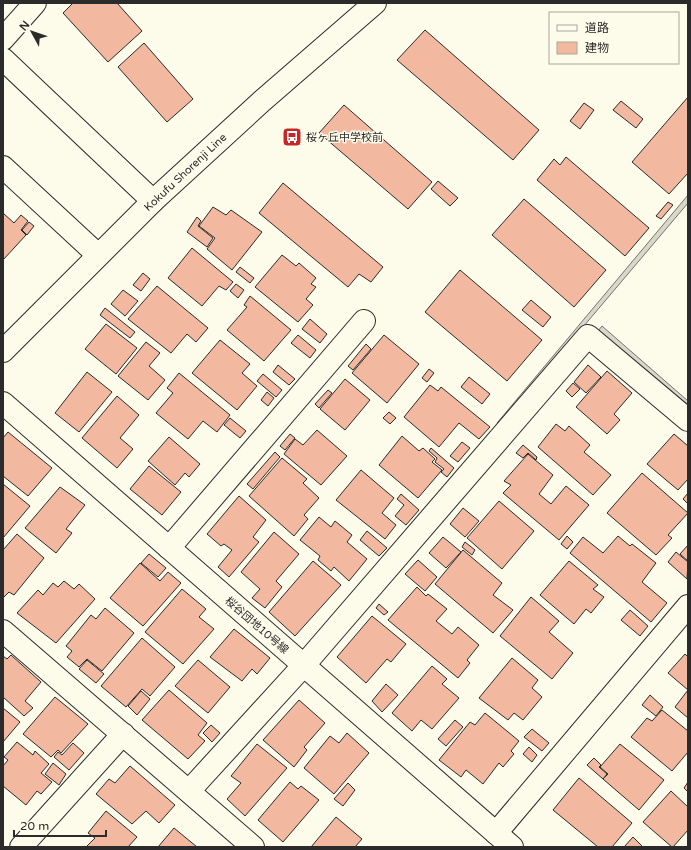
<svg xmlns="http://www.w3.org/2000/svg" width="691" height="850" font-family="'Varela Round','Noto Sans JP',sans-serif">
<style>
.water{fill:#d8d7c9;stroke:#74746e}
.building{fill:#f2b8a0;stroke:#2b2b2b}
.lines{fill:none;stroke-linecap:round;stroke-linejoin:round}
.minor-casing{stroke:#2b2b2b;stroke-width:24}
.major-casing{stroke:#2b2b2b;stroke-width:24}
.minor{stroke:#fdfbea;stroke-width:22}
.major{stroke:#fdfbea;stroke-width:22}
.labels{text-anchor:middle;stroke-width:3;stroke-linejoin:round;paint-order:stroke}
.poi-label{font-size:11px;fill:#2b2b2b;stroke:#fdfbea;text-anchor:start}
.street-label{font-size:11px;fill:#2b2b2b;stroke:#fdfbea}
</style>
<rect width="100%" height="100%" fill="#fdfbea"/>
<!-- water -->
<g class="water">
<polygon points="688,195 688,203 500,425 497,423"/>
<polygon points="602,326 688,401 688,408 598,331"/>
</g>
<!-- building -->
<g class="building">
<polygon points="73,3 117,3 142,31 108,62 63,13"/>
<polygon points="425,30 539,130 513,160 397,60"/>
<polygon points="144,43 193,99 167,122 118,67"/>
<polygon points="688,97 688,173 669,194 632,162"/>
<polygon points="621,101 643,119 636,128 613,110"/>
<polygon points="584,103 594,110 580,129 570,121"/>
<polygon points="344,105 432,182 408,209 319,133"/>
<polygon points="566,157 649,228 625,256 537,180 554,159 560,165"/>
<polygon points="438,181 458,198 450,206 431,189"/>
<polygon points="283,183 383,267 371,282 359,274 348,287 259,213"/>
<polygon points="524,199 606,270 574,307 492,235"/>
<polygon points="668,202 673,205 661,219 656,216"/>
<polygon points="213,207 226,215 231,210 262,232 232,270 207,249 215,238 199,226"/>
<polygon points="3,213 14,223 21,215 28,221 21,230 26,235 3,260"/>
<polygon points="197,217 201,221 198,226 213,238 207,247 187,232"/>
<polygon points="29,222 34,226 27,235 22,230"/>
<polygon points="192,248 233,282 226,290 219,286 202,306 168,278"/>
<polygon points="282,255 296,266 299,263 316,278 311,284 316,287 306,299 313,305 298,322 255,287"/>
<polygon points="240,267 254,278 250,283 236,272"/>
<polygon points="460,270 542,340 507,381 425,312"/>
<polygon points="143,273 150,279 141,291 133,285"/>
<polygon points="236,284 244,290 238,298 230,291"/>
<polygon points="157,286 208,328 196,342 187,334 171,353 128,319"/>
<polygon points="123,290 138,301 125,316 111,304"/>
<polygon points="250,296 291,330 264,361 227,330 247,307 244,305"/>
<polygon points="531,300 551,317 543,327 522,310"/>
<polygon points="105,308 135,332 130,338 100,315"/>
<polygon points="310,319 327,334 320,343 302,329"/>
<polygon points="106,324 137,348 116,374 85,349"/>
<polygon points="298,335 316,350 310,358 291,343"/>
<polygon points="384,335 419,364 387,403 352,373"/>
<polygon points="220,340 250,364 242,373 257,386 237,410 192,373"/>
<polygon points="146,342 160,353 149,366 165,380 148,400 118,376"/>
<polygon points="366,344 371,349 353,370 348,366"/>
<polygon points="278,365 295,379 289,385 273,372"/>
<polygon points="588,365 601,377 586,393 574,382"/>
<polygon points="429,369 434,373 427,382 422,378"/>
<polygon points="607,371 632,393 614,414 620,420 607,434 576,407"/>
<polygon points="87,372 112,392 79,432 55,413"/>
<polygon points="179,373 230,415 217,432 203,421 188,439 156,413 173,393 167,388"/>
<polygon points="263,374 282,390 276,397 257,381"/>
<polygon points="469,377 490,394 482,404 461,387"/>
<polygon points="345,379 370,400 345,430 320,409"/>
<polygon points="573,383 580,389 572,397 566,391"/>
<polygon points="430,385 438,391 441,387 490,427 479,439 459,423 439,447 404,417"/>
<polygon points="328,390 332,393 319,408 315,404"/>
<polygon points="267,392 274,398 268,406 261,400"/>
<polygon points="117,396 139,415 120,438 133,449 117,468 82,438"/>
<polygon points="389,412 396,418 390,424 383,418"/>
<polygon points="230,418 246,431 240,438 224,425"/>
<polygon points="556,424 565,431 569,426 590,445 584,452 611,475 593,495 538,447"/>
<polygon points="317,430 347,456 321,485 284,454 295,439 303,445"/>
<polygon points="8,432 52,468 28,496 3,476 3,438"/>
<polygon points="290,434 295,438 285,450 280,446"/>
<polygon points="674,434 688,446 688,479 678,490 647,464"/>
<polygon points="402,436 419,451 423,448 435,459 432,462 442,470 418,498 379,465"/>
<polygon points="169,437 200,464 189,477 185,473 175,485 148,461"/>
<polygon points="462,442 470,448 458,462 450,456"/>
<polygon points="523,445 537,457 536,460 528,453 523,458 516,453"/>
<polygon points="431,448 454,468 447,477 441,472 444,469 435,462 437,458 429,451"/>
<polygon points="275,452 280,457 253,489 247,484"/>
<polygon points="528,454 553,475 539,494 551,504 566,486 589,505 559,540 503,493 511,485 504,481"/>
<polygon points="282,458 307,479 303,483 319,498 304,515 308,519 294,536 249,496"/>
<polygon points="149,466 181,492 162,515 130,489"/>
<polygon points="361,470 394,498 382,513 396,525 385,539 336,500"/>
<polygon points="642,473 688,513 668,535 672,538 656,555 607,513"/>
<polygon points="3,484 30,506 3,538"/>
<polygon points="60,487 85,505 66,529 72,533 56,553 25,528"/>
<polygon points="688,493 688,504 683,499"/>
<polygon points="401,494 419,510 406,525 395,516 404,505 397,499"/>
<polygon points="239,496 266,520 253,537 259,542 229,577 218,567 232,550 224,544 221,546 207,534"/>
<polygon points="499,501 534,531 502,569 467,538"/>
<polygon points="463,508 479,521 465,537 450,524"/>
<polygon points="319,517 331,527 335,521 352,535 347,542 367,559 349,581 334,567 331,571 318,560 320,556 300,540"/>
<polygon points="367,531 387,548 379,556 360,540"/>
<polygon points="274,532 299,554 276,581 282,587 265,608 252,598 260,589 241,572"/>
<polygon points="17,534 44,558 14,595 9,592 3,598 3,550"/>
<polygon points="567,536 573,542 567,549 561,544"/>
<polygon points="618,536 630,546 632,544 656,563 642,582 667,603 651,622 570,553 583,537 603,553"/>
<polygon points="443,537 461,552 446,568 429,553"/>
<polygon points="465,542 475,550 472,555 462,547"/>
<polygon points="688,545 688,561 680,554"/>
<polygon points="463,550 502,583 493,595 513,610 493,633 435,584"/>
<polygon points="676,552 688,562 687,579 668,562"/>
<polygon points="149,554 166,568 158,577 141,563"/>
<polygon points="418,560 437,577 425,591 405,574"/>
<polygon points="313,561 341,585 295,636 269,612"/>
<polygon points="569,561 598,585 593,589 604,597 591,613 586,609 574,624 540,595"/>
<polygon points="140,563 160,581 168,572 181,583 143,626 110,598"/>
<polygon points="64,581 74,589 79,584 95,599 56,643 17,613 38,590 43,595 53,583 58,587"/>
<polygon points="417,587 426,596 428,594 447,609 436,621 452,634 458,627 479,645 467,660 470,663 458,678 388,620"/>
<polygon points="182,589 206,609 199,617 214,629 183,664 145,632"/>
<polygon points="531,597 559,621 549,632 573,653 552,679 500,636"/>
<polygon points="379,604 388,612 384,615 376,608"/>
<polygon points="105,608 134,633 102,671 87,659 79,667 67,657 72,651 66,646 91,615 96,619"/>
<polygon points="630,610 648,626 640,636 621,620"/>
<polygon points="372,616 406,644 391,662 387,659 366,683 337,657"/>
<polygon points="234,629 270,658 257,674 252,669 242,681 210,657"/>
<polygon points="142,638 175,667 150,696 142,689 126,707 101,686"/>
<polygon points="685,654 688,657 688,718 675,707 688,690 668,673"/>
<polygon points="11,655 41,682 25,701 33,708 24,716 3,697 3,656 7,659"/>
<polygon points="512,658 538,680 532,688 542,697 523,720 514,713 508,720 479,698"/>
<polygon points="87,660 104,674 96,683 79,669"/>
<polygon points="198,660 230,687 208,713 175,686"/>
<polygon points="432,666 447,679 442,684 459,698 432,729 421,720 412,731 392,713"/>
<polygon points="386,684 398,695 382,712 372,701"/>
<polygon points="169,690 207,723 198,735 205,741 188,759 142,720"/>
<polygon points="141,691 150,699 137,715 128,706"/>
<polygon points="650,695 663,707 656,716 642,705"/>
<polygon points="55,697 88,724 61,753 58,750 51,757 23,734"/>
<polygon points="299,700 325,723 304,747 307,750 294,767 263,740"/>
<polygon points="3,708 20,722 3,742"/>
<polygon points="662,710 688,731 688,752 672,771 631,737 647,718 652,721"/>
<polygon points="485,713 519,741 511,751 514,754 503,767 499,763 483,784 466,770 461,777 439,760 470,722 475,725"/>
<polygon points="455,720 463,727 446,746 438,739"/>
<polygon points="211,725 220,733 212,742 203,733"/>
<polygon points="532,729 549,743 542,751 524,737"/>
<polygon points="347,733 369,753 334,794 304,768 330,736 339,743"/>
<polygon points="17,742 33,755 35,751 49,764 41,773 52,782 41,794 37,791 26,805 3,786 3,766 8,760 4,757"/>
<polygon points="73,743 84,753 69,770 54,757 58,752 62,755"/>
<polygon points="257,744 287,768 245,816 227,799 241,783 231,776"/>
<polygon points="620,744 664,780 639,810 603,779 608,774 600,767"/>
<polygon points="529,747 537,755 532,762 523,754"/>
<polygon points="594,758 601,765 599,767 607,774 603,779 587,765"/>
<polygon points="53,763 66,774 59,785 45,774"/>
<polygon points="130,766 175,805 159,823 146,811 132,824 96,794 109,779 115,783"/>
<polygon points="579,778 632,823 612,847 598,847 553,810"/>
<polygon points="290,782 298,789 301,786 319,800 283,842 258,820"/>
<polygon points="688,782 688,792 684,788"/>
<polygon points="348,783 355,790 343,806 334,799"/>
<polygon points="671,791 688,807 688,830 673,847 672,847 643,822"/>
<polygon points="106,811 137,837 128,847 86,847 95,838 88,833"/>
<polygon points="336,817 362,839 355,847 311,847"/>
<polygon points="174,828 197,847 158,847"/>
<polygon points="633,837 643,847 624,847"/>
</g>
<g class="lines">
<!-- minor casing -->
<g class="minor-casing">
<g id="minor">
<polyline points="3,39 35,3"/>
<polyline points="3,59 153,201"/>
<polyline points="3,167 98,255"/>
<polyline points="3,403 512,847"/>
<polyline points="169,548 364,321"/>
<polyline points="3,631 253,847"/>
<polyline points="189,791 304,665 588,336 688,420"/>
<polyline points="496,833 688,606"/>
<polyline points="21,847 123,734"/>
</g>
</g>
<!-- major casing -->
<g class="major-casing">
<polyline id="major" points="3,351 153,201 262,101 375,3"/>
</g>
<!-- minor -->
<use href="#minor" class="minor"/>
<!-- major -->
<use href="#major" class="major"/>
</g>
<!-- icons -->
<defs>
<g id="bus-square" transform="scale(1)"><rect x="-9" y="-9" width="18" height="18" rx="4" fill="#c62828" stroke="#fdfbea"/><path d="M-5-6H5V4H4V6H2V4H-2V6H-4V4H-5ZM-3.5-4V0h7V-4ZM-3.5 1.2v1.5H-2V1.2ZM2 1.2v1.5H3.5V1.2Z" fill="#fff"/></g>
</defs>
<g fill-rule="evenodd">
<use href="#bus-square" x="292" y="137"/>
</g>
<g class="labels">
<!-- poi labels -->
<g class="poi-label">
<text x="306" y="141">桜ヶ丘中学校前</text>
</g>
<!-- street labels -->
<g class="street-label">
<text transform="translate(185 172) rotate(-43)" y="4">Kokufu Shorenji Line</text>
<text transform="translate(257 625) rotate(41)" y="4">桜谷団地10号線</text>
</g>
</g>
<!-- border -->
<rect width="691" height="850" fill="none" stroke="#2b2b2b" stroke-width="8"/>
<!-- legend -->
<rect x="549" y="12" width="130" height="52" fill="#fdfbea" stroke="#a9a89e"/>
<rect x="557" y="25" width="20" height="6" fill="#fdfbea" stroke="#a9a89e"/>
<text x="585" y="32" font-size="12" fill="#2b2b2b">道路</text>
<rect x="557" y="42" width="20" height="12" fill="#f2b8a0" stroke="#a9a89e"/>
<text x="585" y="52" font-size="12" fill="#2b2b2b">建物</text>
<!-- north arrow -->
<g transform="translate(32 32) rotate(310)" stroke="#fdfbea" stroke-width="3" paint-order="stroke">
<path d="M0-3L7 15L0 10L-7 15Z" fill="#2b2b2b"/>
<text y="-6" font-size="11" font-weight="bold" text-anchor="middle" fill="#2b2b2b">N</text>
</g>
<!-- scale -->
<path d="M14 830v6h92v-6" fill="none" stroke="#2b2b2b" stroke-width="2"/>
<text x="20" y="830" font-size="12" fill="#2b2b2b" stroke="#fdfbea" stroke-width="3" paint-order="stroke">20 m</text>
</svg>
